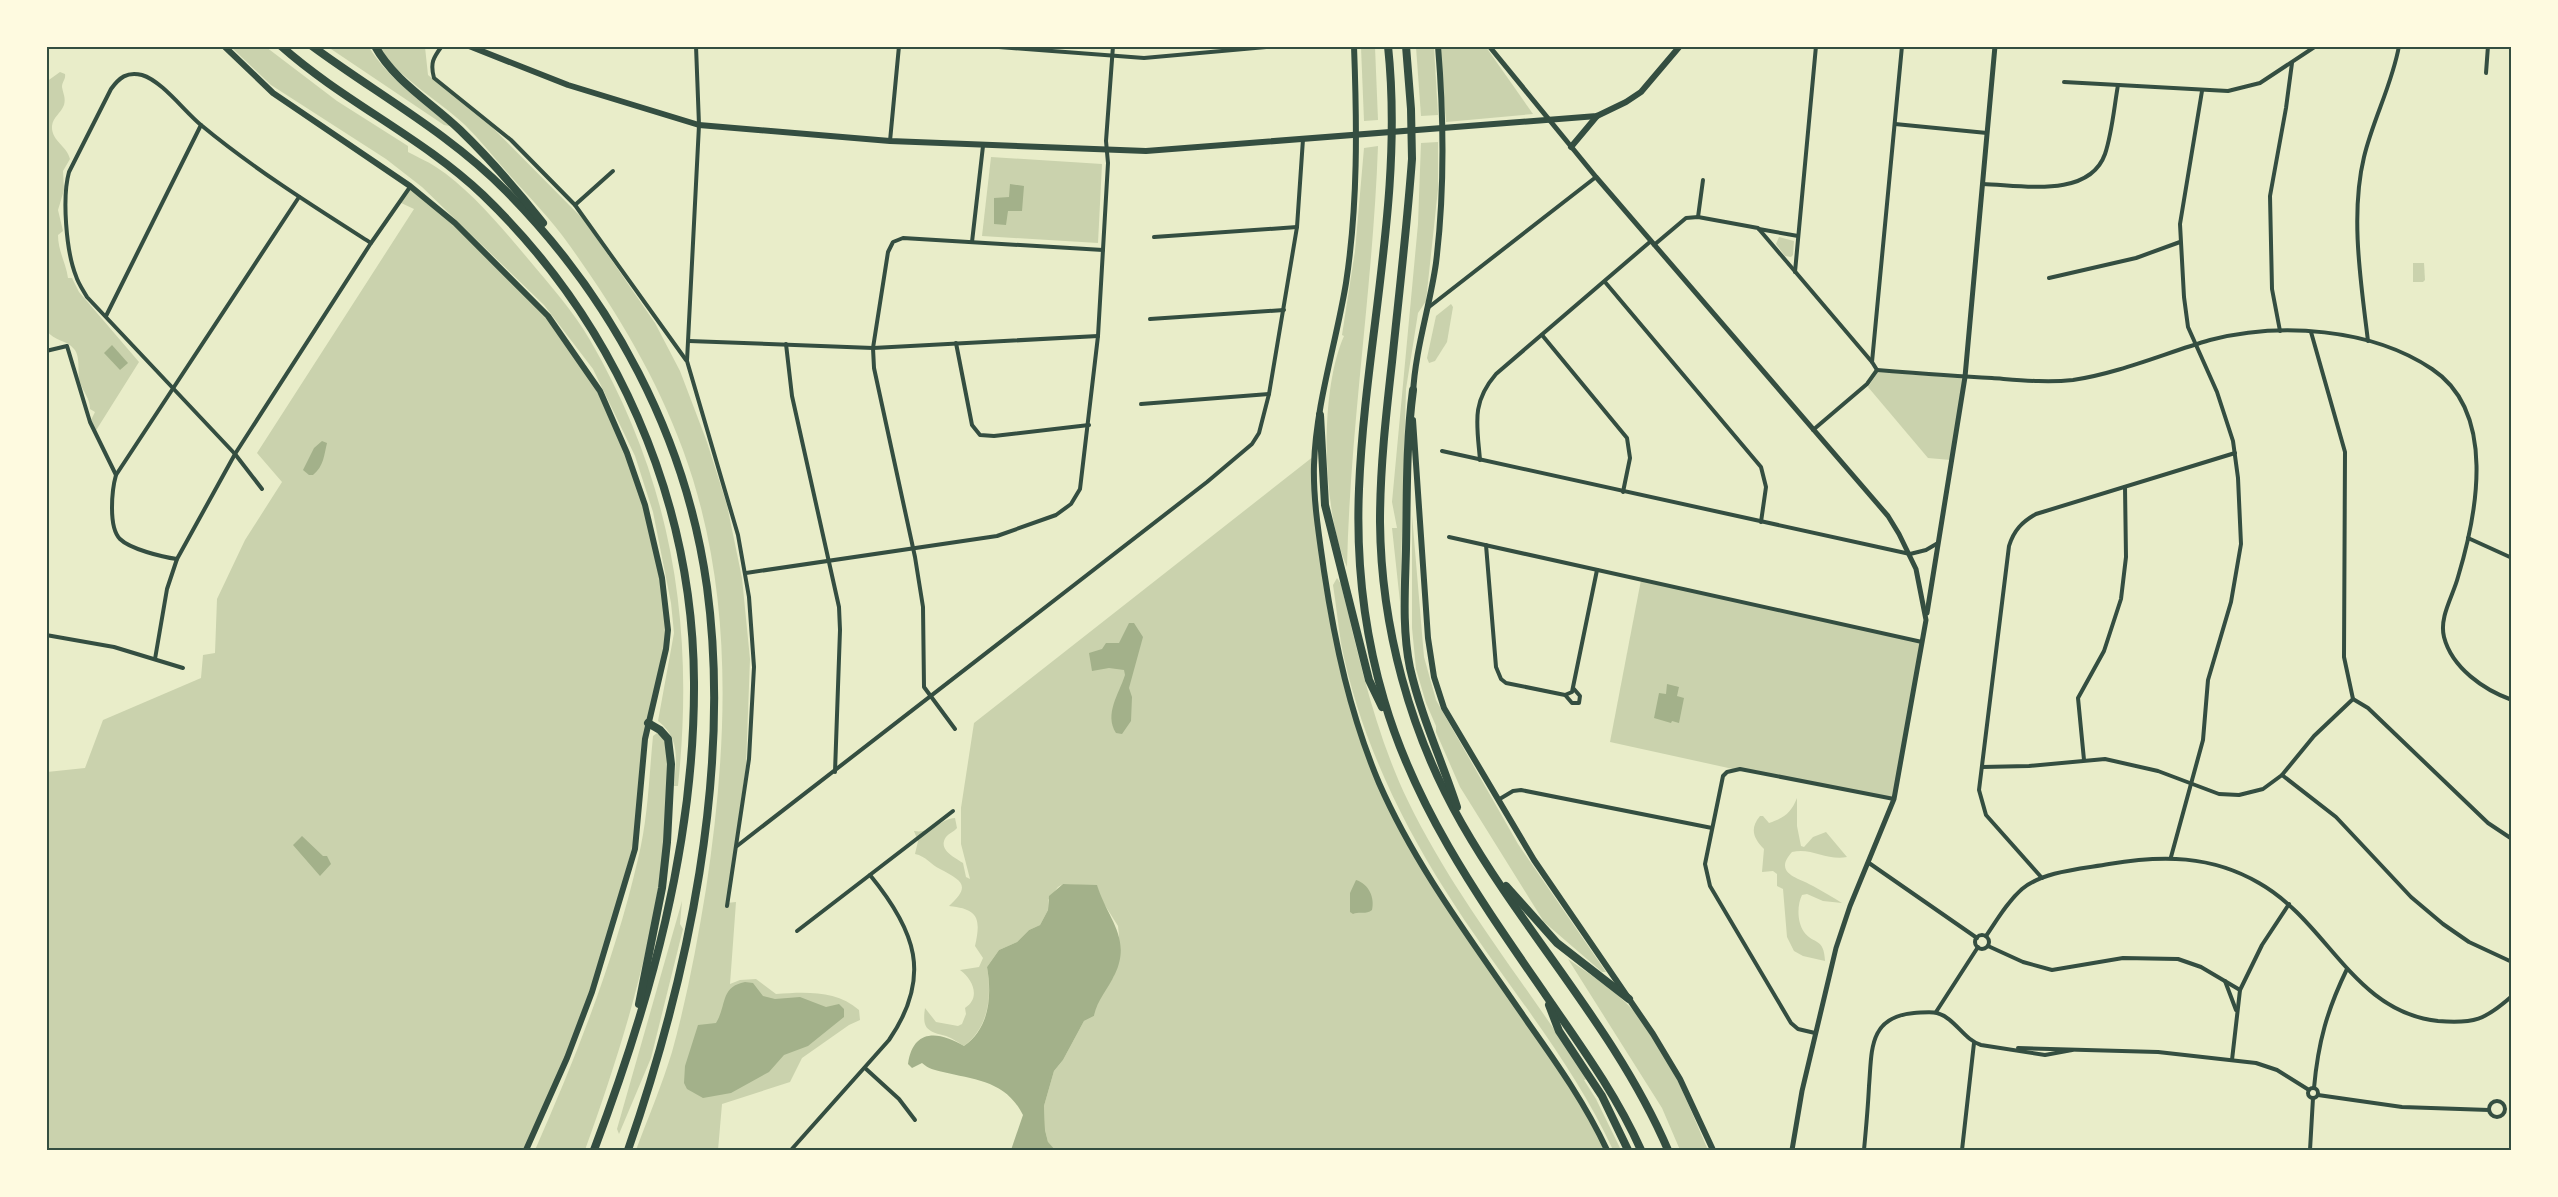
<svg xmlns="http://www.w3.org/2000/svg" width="2558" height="1197" font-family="Overpass,sans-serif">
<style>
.green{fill:#cad2ad}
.water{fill:#a3b18a}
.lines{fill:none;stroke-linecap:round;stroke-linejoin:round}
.minor{stroke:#344e41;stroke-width:4}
.tertiary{stroke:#344e41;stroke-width:5}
.secondary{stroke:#344e41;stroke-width:6}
.motorway{stroke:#344e41;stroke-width:8}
.neatline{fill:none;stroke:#344e41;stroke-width:2}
</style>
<rect width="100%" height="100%" fill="#e9edc9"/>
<!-- green -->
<g class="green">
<path d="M231,47H266L337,101L408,146V152C417,157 427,161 436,167C470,189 503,229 529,260C550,285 573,311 590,340C672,482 695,624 678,786H674C676,760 681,739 658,721L674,633L671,603L653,512L635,456L593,369L544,305L422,187L386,159L271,85Z"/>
<path d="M328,47H369C387,78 423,102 450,126L444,125Z"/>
<path d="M378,47H425L428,75L489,124L584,220L655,323L680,371L707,442L727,505L742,578L750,659L746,766L727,903L736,902L730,984L740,980L756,979L776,994C805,992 836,990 859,1010L860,1020L849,1025L802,1058L790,1082L722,1104L718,1150H636C648,1118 662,1085 672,1052C687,998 697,944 706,889C728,743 735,591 683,450C656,376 615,309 570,246C551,219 527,195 506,171C492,155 479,139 465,125C436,98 400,79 378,47Z"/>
<polygon points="1361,47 1375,47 1378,120 1364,121"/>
<polygon points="1416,47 1434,47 1438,115 1421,116"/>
<polygon points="1440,47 1486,47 1533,114 1446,122"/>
<path d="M60,72L65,74C66,79 62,82 62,87C63,94 66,97 64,105C61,113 53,117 52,126C51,141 67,146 70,159L63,171L64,190L58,210L63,231L58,235C58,251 66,263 68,278H72L79,292L139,362L95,432L90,422L95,412L90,409C90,398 83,392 80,382C77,373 81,357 74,349C67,340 54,341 47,331L46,82Z"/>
<polygon points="1438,142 1438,189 1426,301 1418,313 1406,389 1400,602 1392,528 1397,528 1392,502 1418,224 1421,143"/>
<path d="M1378,146C1373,287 1350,426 1347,567C1322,511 1319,392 1344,336L1342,335L1355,251L1364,148Z"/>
<polygon points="991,157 1102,164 1098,243 982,236"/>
<polygon points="410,186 455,223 548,316 600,391 621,437 650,524 668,630 648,723 638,827 592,992 526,1150 47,1150 47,772 85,768 103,720 201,678 203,655 215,653 217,599 245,540 282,482 257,453 414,209 399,202"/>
<polygon points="1779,237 1794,241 1793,255 1791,257 1785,256 1776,244"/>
<polygon points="2413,263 2424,263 2425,280 2423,282 2413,282"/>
<polygon points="1451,304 1453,307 1447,342 1435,361 1429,363 1427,358 1436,316"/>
<polygon points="1878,372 1964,378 1951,460 1928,458 1868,387"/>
<path d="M1314,456L1328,612L1354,719L1408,845L1573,1091L1605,1150H1041L1048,1142L1045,1130L1044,1106L1054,1071L1063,1060L1084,1021L1094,1016L1096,1004L1114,976L1119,936L1118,926L1101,899L1097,886L1063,884L1058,887L1048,900V910L1040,925L1029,930L1017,942L999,950L987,967C992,996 989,1027 964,1046C959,1043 952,1038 946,1036C927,1031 922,1029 925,1008L936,1022L958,1026L962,1024L966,1014L965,1008C981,998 973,979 960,970L979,967L983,958L975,946C981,919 979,909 949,906C971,886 963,881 940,869C931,865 926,856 915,854L918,841L914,831C932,834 940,819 955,818L957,828C954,832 949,833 946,837C937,850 956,858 963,863L966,877L970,879L961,844V808L974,723Z"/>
<polygon points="1412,515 1424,657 1436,700 1518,844 1606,972 1602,972 1544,922 1460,787 1436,732 1436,726 1426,703 1416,669 1412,628"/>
<path d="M1337,578L1341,584C1359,658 1375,733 1408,801C1456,900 1528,986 1587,1079L1584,1080L1596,1099L1621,1150H1613C1570,1056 1500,978 1445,890C1398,816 1358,731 1341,643C1338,624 1336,604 1333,585Z"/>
<polygon points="1641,580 1923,642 1894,799 1733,769 1610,742"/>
<path d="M657,733C672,741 667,766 667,780C668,902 626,1036 585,1150H535C576,1057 615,959 638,859C648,819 649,777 653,736Z"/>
<path d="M1797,798V826L1801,846L1804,847L1813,837L1826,832L1847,857C1827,861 1811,847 1792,852C1772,874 1800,878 1813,886C1823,892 1833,897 1842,903L1823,901L1807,894L1802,895C1797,905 1797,922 1804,932C1814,945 1824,937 1825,961L1803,956L1794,951L1787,937L1783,889L1777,886V874L1773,871L1762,872L1764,849C1754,839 1749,829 1760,816H1763L1769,823C1784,818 1791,813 1797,798Z"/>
<polygon points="682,901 680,924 683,929 651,1058 619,1134 617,1129"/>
<path d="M1568,959C1591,975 1615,990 1634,1011C1666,1047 1689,1106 1708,1150H1680L1662,1108Z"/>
</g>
<!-- water -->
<g class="water">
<polygon points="1010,184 1024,186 1022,211 1008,211 1006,225 994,224 994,198 1009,197"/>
<polygon points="112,345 128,363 120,370 104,353"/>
<path d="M322,441L327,443C324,455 324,466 313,475H309L303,470L314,448Z"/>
<path d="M1129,623H1134L1143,637L1129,688L1132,697L1131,721L1122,734L1116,733C1104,714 1119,694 1125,675L1124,670L1109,668L1092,671L1089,653L1102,649L1106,643H1119Z"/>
<polygon points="1667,684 1679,687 1677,696 1684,698 1679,723 1672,721 1671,723 1654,718 1659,693 1666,694"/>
<polygon points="302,836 323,856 327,856 331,864 320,876 293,845"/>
<path d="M1356,880C1369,884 1375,898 1372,910C1366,915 1360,911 1353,914L1350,912V893Z"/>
<path d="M1063,884L1097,885C1107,918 1132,938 1115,974C1108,989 1097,1000 1094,1016L1084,1021L1063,1060L1054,1071L1044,1106L1045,1130L1048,1142L1055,1150L1050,1149L1011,1150L1023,1115C1006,1081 976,1080 943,1072C934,1070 929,1069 922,1063L912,1068L908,1064C913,1028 939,1031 964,1046C990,1028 992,995 987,967L999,950L1017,942L1029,930L1040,925L1048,910L1049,896Z"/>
<path d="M745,982L753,983L763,996L775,999L800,997L826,1007L839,1004L844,1009V1017L808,1046L784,1055L769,1072L731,1093L703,1098L687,1089L684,1083L685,1066L698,1025L716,1023C727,1005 720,987 745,982Z"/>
</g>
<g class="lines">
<!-- minor -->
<g class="minor">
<path d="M442,46C433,58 430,63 434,78L511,140L575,205L686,360"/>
<polyline points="696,46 699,125 687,361 738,535 749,597 754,667 749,759 727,906"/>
<polyline points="986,46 1144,58 1277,46"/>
<polyline points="2486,73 2488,46"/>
<polyline points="2064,82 2228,91 2260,83 2316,46"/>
<polyline points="1895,124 1987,133"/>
<polyline points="890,141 899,46"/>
<path d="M1983,184C2021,185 2089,199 2105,154C2112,133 2114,108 2118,85"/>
<polyline points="575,205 613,171"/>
<polyline points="1698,217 1703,180"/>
<polyline points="1759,229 1798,236"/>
<polyline points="1154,237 1297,227"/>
<polyline points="972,242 983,146"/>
<polyline points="1654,245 1686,218 1698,217 1758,228 1872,362"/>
<polyline points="1795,272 1816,46"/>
<polyline points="2049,278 2136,258 2180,242"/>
<polyline points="1605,282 1761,467 1766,487 1761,522"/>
<polyline points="1429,307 1596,177"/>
<polyline points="106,316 201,125"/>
<polyline points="1150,319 1284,310"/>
<polyline points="2280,331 2272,289 2270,196 2286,108 2292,63"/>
<polyline points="1542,335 1627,438 1630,458 1623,492"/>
<polyline points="689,341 873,348 1098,336"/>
<path d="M2368,341C2361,283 2350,215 2364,157C2373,119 2392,85 2399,46"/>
<polyline points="956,343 972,425 980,435 994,436 1089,425"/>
<polyline points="786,344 792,396 839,607 840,630 835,772"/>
<polyline points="46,351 67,346 90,422 116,475"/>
<path d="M1877,370C1915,373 1953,376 1992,378C2019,380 2046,383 2073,380C2120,373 2165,353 2210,340C2280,322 2371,328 2432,369C2497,412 2477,514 2458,577C2453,596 2439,617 2444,637C2452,668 2484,690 2512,700"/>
<polyline points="1877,370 1872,362 1902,46"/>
<polyline points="1141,404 1269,394"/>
<polyline points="1813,430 1867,384 1877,370"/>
<polyline points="1442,451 1910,554 1926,550 1938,543"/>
<path d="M1480,460C1477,424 1471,403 1496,374L1651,241"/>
<path d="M262,489L235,454L87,297C83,290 78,283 76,276C66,251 62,197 69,172L111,89C119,78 127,71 142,75C162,81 184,111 201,125C254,169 313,206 371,243"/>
<polyline points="1449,537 1922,642"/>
<polyline points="2468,538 2512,558"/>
<polyline points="1486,545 1496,667 1501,679 1506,683 1565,695 1572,692 1597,570"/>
<path d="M177,559C162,557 130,549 120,539C108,527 112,489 116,475L299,197"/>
<polyline points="746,573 997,536 1056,515 1071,504 1080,489 1098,336 1108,163 1106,141 1113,46"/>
<polyline points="46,635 114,647 183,668"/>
<polyline points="155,659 167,589 177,559 235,454 371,243 410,187"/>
<polyline points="1566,696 1572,703 1579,703 1580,696 1574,689"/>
<polyline points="2353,699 2368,708 2488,823 2512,839"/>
<polyline points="955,729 924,687 923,607 915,557 874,368 873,348 888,252 893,242 903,238 1103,250"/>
<polyline points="2084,760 2078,698 2104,651 2121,599 2126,557 2125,487"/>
<polyline points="1982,767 2029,766 2105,759 2158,771 2219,794 2239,795 2263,789 2282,775 2314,736 2353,699 2344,657 2345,452 2311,332"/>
<polyline points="2282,775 2336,817 2411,897 2443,924 2469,942 2512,962"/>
<polyline points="1498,800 1513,791 1521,790 1712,828"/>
<polyline points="737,846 1207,482 1252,444 1259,433 1269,394 1297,227 1303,139"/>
<polyline points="2171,857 2203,740 2208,680 2231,602 2241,544 2238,478 2233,441 2217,392 2188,327 2184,297 2180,224 2202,91"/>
<polyline points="1869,863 1977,938"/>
<path d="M2042,878L1986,815L1979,790L2009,546C2014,530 2022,522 2036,514L2235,453"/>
<polyline points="797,931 953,811"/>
<circle cx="1982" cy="942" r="7"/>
<path d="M1986,936C1997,920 2007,902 2022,889C2044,871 2081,869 2109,864C2162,855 2211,855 2259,883C2328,922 2353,1012 2438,1021C2474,1024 2485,1020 2512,996"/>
<polyline points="1988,946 2023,962 2052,970 2123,958 2178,959 2201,967 2240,990"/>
<polyline points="2225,981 2236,1010"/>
<polyline points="1936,1012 1978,947"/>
<polyline points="1815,1033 1798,1029 1791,1023 1710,886 1705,864 1723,776 1727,772 1740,769 1894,799"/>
<polyline points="2018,1048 2158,1052 2256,1063 2277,1070 2309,1090"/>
<polyline points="2232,1060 2240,990 2262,945 2289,904"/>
<polyline points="865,1068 899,1099 915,1120"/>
<path d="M2314,1088C2318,1043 2327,1010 2347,969"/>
<circle cx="2313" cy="1093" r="5"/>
<polyline points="2318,1095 2402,1107 2489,1110"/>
<circle cx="2497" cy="1109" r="8"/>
<path d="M791,1150L889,1040C933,976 915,930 870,875"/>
<path d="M1864,1150C1866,1129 1868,1107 1869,1086C1872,1051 1868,1017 1914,1013C1920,1013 1930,1011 1937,1013C1955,1018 1964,1040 1981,1045L2045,1055L2072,1050"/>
<polyline points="1962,1150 1974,1043"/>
<polyline points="2310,1150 2313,1098"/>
</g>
<!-- tertiary -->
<g class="tertiary">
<polyline points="1489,46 1596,177 1888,516 1899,534 1916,569 1926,620 1894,799 1850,906 1836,948 1802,1091 1792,1150"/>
<polyline points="1927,613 1965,377 1995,46"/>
</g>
<!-- secondary -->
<g class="secondary">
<polyline points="224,46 273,93 410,186 455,223 548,316 600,391 627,453 645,505 662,578 668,630 666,649 645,739 635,849 592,992 567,1058 526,1150"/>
<polyline points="469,46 568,85 699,125 890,141 1146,151 1597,116 1626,102 1641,92 1680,46"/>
<path d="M1354,46C1357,126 1358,204 1346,283C1336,344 1316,403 1314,465C1313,500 1319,535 1324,571C1335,644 1350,714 1379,783C1417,870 1476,946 1529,1024C1558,1065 1586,1105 1607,1150"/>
<polyline points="1571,147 1597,116"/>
<path d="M1413,394C1415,350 1430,306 1436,263C1445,190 1444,119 1438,46"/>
<polyline points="1413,420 1428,638 1434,677 1444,708 1534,860 1653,1034 1680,1079 1713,1150"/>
</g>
<!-- motorway -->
<g class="motorway">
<path d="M281,46C344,102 422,137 483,195C615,322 693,498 694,682C695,843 650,1002 594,1150"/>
<path d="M312,46C377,94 449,133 506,191C612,298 686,436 707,587C732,772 688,977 628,1150"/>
<path d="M375,46C394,81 432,103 460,130C490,159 517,190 543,223"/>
<path d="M1388,46C1404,195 1365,341 1359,489C1356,560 1364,632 1384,700C1416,810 1481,901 1545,994C1580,1045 1616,1094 1641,1150"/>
<path d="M1406,46L1411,109L1412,159C1407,227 1399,294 1392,362C1386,415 1380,468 1380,522C1381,627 1410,733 1462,824C1526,936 1617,1031 1668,1150"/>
<path d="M1413,390C1406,443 1407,496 1406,549C1405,589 1402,629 1410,668C1421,716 1442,761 1457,807"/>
<polyline points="1320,415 1325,505 1369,680 1382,707"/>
<polyline points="1506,886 1557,943 1629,999"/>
<polyline points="639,1004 662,888 667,842 671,764 668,739 660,730 648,723"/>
<polyline points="1549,1005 1559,1031 1602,1096 1628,1150"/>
</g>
</g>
<!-- border -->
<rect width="2558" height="1197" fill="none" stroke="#fefae0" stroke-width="96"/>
<rect x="48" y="48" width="2462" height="1101" class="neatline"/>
</svg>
